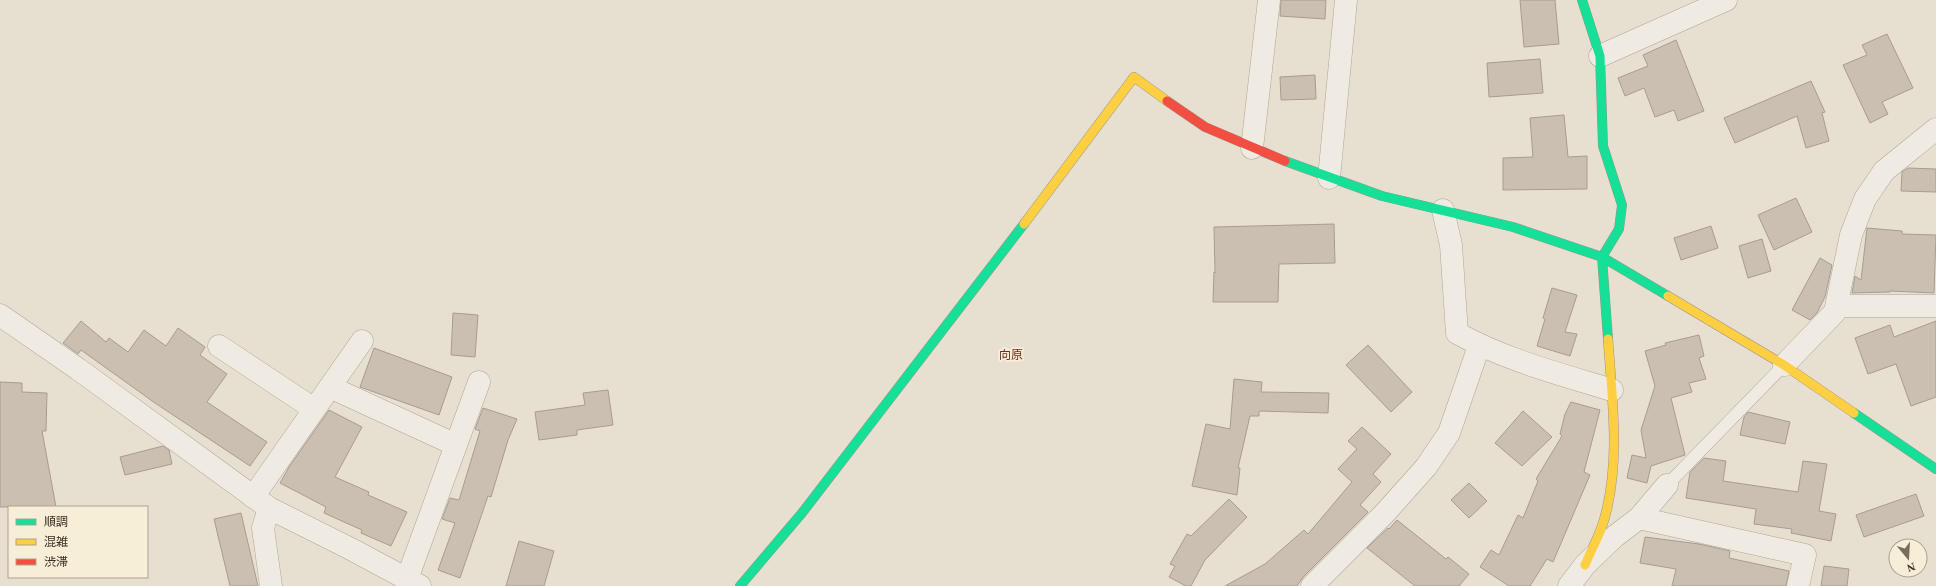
<svg xmlns="http://www.w3.org/2000/svg" width="1936" height="586" font-family="'Times New Roman','Noto Sans JP',serif">
<style>
.building{fill:#cbbfb2;stroke:#a89c90}
.lines{fill:none;stroke-linecap:round;stroke-linejoin:round}
.lane-casing{stroke:#ada599;stroke-width:13}
.street-casing{stroke:#ada599;stroke-width:23}
.fast-casing{stroke:#9c958a;stroke-width:10}
.slow-casing{stroke:#9c958a;stroke-width:10}
.jam-casing{stroke:#9c958a;stroke-width:10}
.lane{stroke:#efebe3;stroke-width:12}
.street{stroke:#efebe3;stroke-width:22}
.fast{stroke:#16e098;stroke-width:9}
.slow{stroke:#ffcf43;stroke-width:9}
.jam{stroke:#f24e42;stroke-width:9}
.labels{text-anchor:middle;stroke-width:3.5;stroke-linejoin:round;paint-order:stroke}
.neighbourhood-label{font-size:12px;fill:#6b2e1e;stroke:#f7eed8}
</style>
<rect width="100%" height="100%" fill="#e7e0d1"/>
<!-- building -->
<g class="building">
<polygon points="1281,0 1326,0 1325,19 1280,16"/>
<polygon points="1520,0 1555,0 1559,44 1524,47"/>
<polygon points="1887,34 1913,88 1882,102 1888,114 1870,123 1843,65 1867,55 1862,45"/>
<polygon points="1676,40 1704,111 1678,121 1674,110 1655,117 1644,88 1625,96 1618,78 1648,66 1643,55"/>
<polygon points="1540,59 1543,93 1489,97 1487,63"/>
<polygon points="1315,75 1316,99 1281,100 1280,77"/>
<polygon points="1811,81 1825,112 1822,113 1829,141 1806,148 1797,116 1735,143 1724,118"/>
<polygon points="1564,115 1568,157 1587,156 1587,189 1503,190 1503,158 1533,157 1530,118"/>
<polygon points="1908,168 1936,169 1936,192 1901,191 1902,172"/>
<polygon points="1796,198 1812,232 1774,250 1758,215"/>
<polygon points="1334,224 1335,263 1279,264 1278,302 1213,302 1214,272 1215,273 1214,227"/>
<polygon points="1711,226 1718,248 1681,260 1674,238"/>
<polygon points="1867,228 1902,231 1902,234 1936,235 1934,293 1890,291 1890,292 1852,293 1855,276 1861,280"/>
<polygon points="1762,239 1771,271 1748,278 1739,246"/>
<polygon points="1820,258 1832,265 1825,297 1817,313 1810,320 1792,310"/>
<polygon points="1552,288 1577,295 1565,332 1577,334 1570,356 1537,346 1545,319 1543,318"/>
<polygon points="453,313 478,315 475,357 451,355"/>
<polygon points="81,321 106,342 109,338 128,352 144,330 166,346 178,328 205,347 200,355 227,374 207,402 267,442 250,466 155,403 81,350 78,354 63,343"/>
<polygon points="1936,321 1936,397 1911,406 1896,364 1868,374 1855,338 1890,325 1894,337"/>
<polygon points="1699,335 1704,356 1699,358 1706,379 1689,383 1692,392 1671,398 1685,455 1651,466 1647,483 1627,478 1632,455 1646,458 1641,430 1655,386 1645,351 1666,345 1665,343"/>
<polygon points="1368,345 1412,392 1391,412 1346,365"/>
<polygon points="374,348 452,377 439,415 360,387"/>
<polygon points="1234,379 1262,382 1261,392 1329,393 1328,413 1259,411 1259,416 1250,416 1238,468 1240,468 1237,495 1192,486 1206,424 1230,429"/>
<polygon points="0,382 22,383 22,392 47,393 46,431 42,431 56,507 0,507"/>
<polygon points="608,390 613,425 577,430 577,435 539,440 535,412 585,405 583,393"/>
<polygon points="1571,402 1600,410 1584,472 1590,475 1553,562 1547,559 1530,586 1509,586 1480,567 1491,550 1499,555 1518,515 1523,518 1538,481 1536,479 1562,436 1560,434 1565,414"/>
<polygon points="483,408 517,419 508,440 491,497 488,496 460,578 438,570 455,523 442,519 450,498 459,500 480,431 475,429"/>
<polygon points="329,410 362,427 335,477 369,492 368,495 407,512 391,546 361,533 362,530 324,513 326,507 280,483 289,467"/>
<polygon points="1523,411 1552,437 1522,466 1495,443"/>
<polygon points="1748,412 1790,422 1785,444 1740,435 1744,417"/>
<polygon points="1362,427 1391,454 1373,474 1381,482 1360,505 1368,512 1303,577 1297,586 1225,586 1265,564 1304,530 1308,534 1352,482 1338,469 1357,449 1348,441"/>
<polygon points="163,446 169,450 172,464 125,475 120,457"/>
<polygon points="1704,458 1726,461 1723,481 1798,492 1803,461 1827,464 1819,511 1836,514 1831,541 1791,533 1792,529 1754,524 1756,509 1686,498 1690,472"/>
<polygon points="1469,483 1487,501 1469,518 1451,500"/>
<polygon points="1916,494 1924,516 1864,537 1856,515"/>
<polygon points="1229,499 1247,517 1205,560 1191,586 1186,586 1169,577 1175,566 1170,564 1187,534 1191,536"/>
<polygon points="241,513 258,586 230,586 214,519"/>
<polygon points="1397,520 1446,559 1448,557 1469,574 1459,586 1415,586 1367,548 1388,528 1389,529"/>
<polygon points="1645,537 1699,544 1730,551 1729,558 1789,571 1786,586 1672,586 1676,569 1640,563"/>
<polygon points="519,541 554,551 544,586 506,586"/>
<polygon points="1824,566 1849,569 1847,586 1821,586"/>
</g>
<g class="lines">
<!-- lane casing -->
<g class="lane-casing">
<polyline id="lane" points="1667,485 1784,365"/>
</g>
<!-- street casing -->
<g class="street-casing">
<g id="street">
<polyline points="1600,56 1726,0"/>
<polyline points="1252,148 1269,0"/>
<polyline points="1329,178 1346,0"/>
<path d="M1443,210L1451,245L1457,333C1505,360 1560,374 1612,390"/>
<polyline points="1837,306 1936,306"/>
<polyline points="0,315 78,369 269,508 349,548 420,586"/>
<polyline points="219,346 314,409"/>
<polyline points="1784,365 1835,312 1851,235 1865,199 1884,171 1936,129"/>
<polyline points="330,387 456,445"/>
<polyline points="253,497 362,341"/>
<polyline points="269,508 263,528 271,586"/>
<polyline points="1639,518 1805,555 1798,586"/>
<polyline points="407,579 479,382"/>
<polyline points="1312,586 1384,514 1426,467 1449,433 1479,346"/>
<polyline points="1569,586 1585,565 1614,537 1639,518 1667,485"/>
</g>
</g>
<!-- fast casing -->
<g class="fast-casing">
<g id="fast">
<polyline points="1582,0 1600,56 1603,146 1622,205 1619,229 1602,257 1608,339"/>
<polyline points="1285,161 1382,196 1513,227 1602,257 1668,296"/>
<polyline points="1854,413 1936,469"/>
<polyline points="740,586 802,513 1024,224"/>
</g>
</g>
<!-- slow casing -->
<g class="slow-casing">
<g id="slow">
<polyline points="1024,224 1134,77 1167,101"/>
<polyline points="1668,296 1784,365 1854,413"/>
<path d="M1585,565C1591,550 1600,535 1604,520C1621,462 1612,398 1608,339"/>
</g>
</g>
<!-- jam casing -->
<g class="jam-casing">
<polyline id="jam" points="1167,101 1205,127 1285,161"/>
</g>
<!-- lane -->
<use href="#lane" class="lane"/>
<!-- street -->
<use href="#street" class="street"/>
<!-- fast -->
<use href="#fast" class="fast"/>
<!-- slow -->
<use href="#slow" class="slow"/>
<!-- jam -->
<use href="#jam" class="jam"/>
</g>
<g class="labels">
<!-- neighbourhood labels -->
<g class="neighbourhood-label">
<text x="1011" y="359">向原</text>
</g>
</g>
<!-- legend -->
<rect x="8" y="506" width="140" height="72" fill="#f7eed8" stroke="#ada18e"/>
<rect x="16" y="519" width="20" height="6" fill="#16e098" stroke="#ada18e"/>
<text x="44" y="526" font-size="12" fill="#3d2e20">順調</text>
<rect x="16" y="539" width="20" height="6" fill="#ffcf43" stroke="#ada18e"/>
<text x="44" y="546" font-size="12" fill="#3d2e20">混雑</text>
<rect x="16" y="559" width="20" height="6" fill="#f24e42" stroke="#ada18e"/>
<text x="44" y="566" font-size="12" fill="#3d2e20">渋滞</text>
<!-- north arrow -->
<g transform="translate(1908 558) rotate(162)"><circle r="19" fill="#f7eed8" stroke="#ada18e"/>
<path d="M0-3L7 15L0 10L-7 15Z" fill="#786c5e"/>
<text y="-6" font-size="11" font-weight="bold" text-anchor="middle" fill="#3d2e20">N</text>
</g>
</svg>
